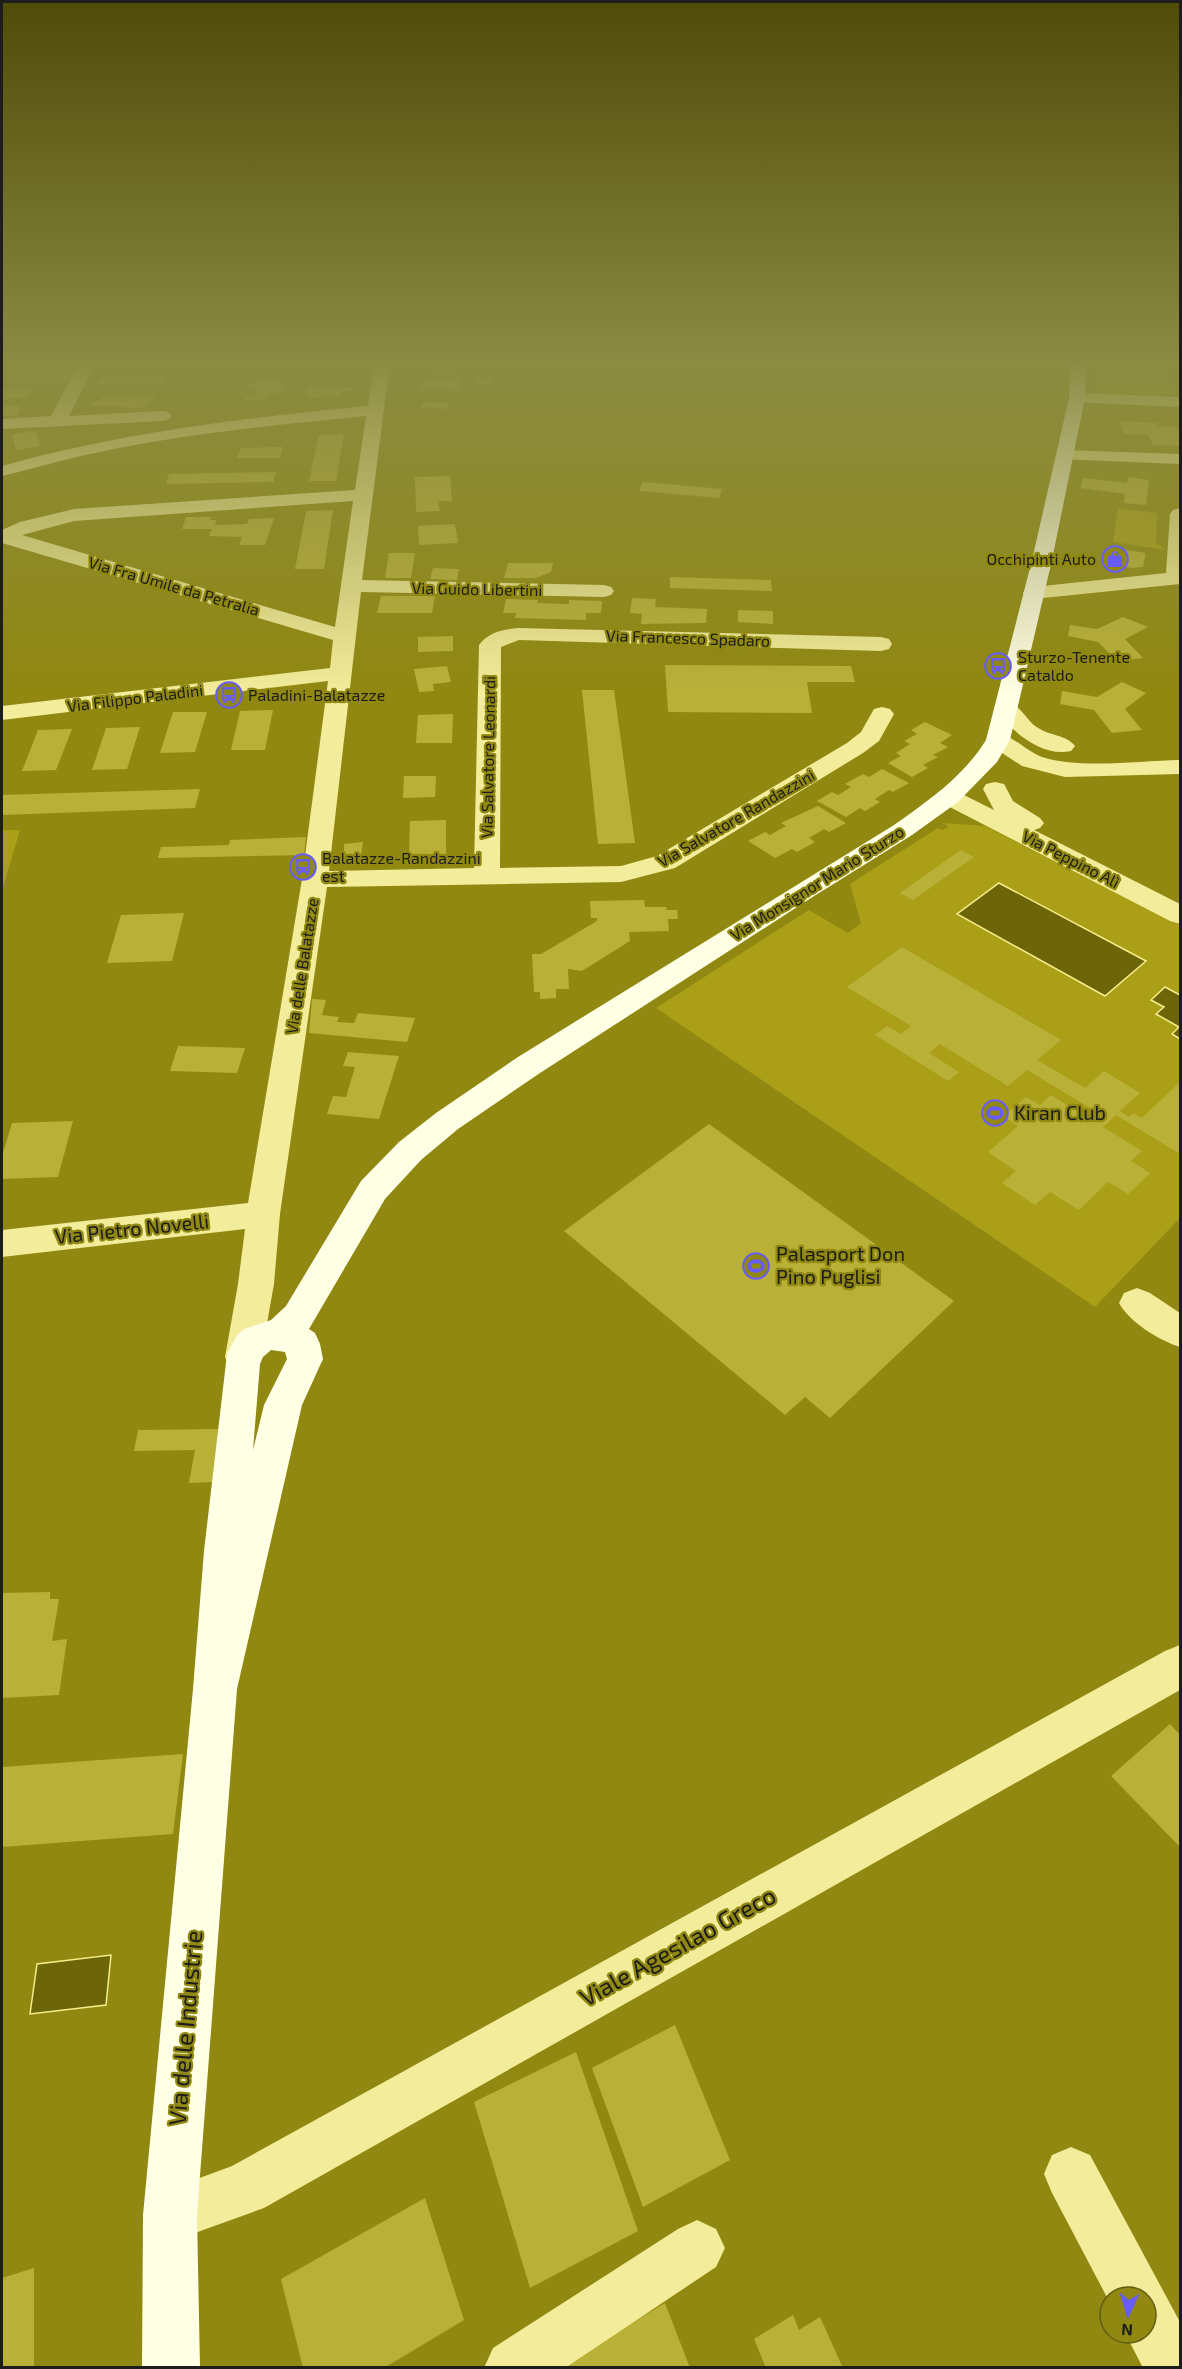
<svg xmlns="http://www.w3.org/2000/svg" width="1182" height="2369" font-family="'Exo 2',sans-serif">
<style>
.green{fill:#ab9f17}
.water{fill:#6c6609;stroke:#f7ed8b;stroke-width:1.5}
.building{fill:#b9b038}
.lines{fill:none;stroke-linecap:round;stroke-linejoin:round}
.minor{fill:#f3ec9a;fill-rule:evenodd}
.major{fill:#ffffe6;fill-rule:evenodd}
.labels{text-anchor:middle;stroke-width:4.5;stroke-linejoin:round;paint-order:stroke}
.far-poi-label{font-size:16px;fill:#1d1d1d;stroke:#908810;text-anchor:start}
.far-street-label{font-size:16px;fill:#1d1d1d;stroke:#908810}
.poi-label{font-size:20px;fill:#1d1d1d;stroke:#908810;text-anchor:start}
.street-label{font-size:20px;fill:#1d1d1d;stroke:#908810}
.near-street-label{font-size:24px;fill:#1d1d1d;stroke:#908810}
</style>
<rect width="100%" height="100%" fill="#908810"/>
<!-- green -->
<g class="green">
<polygon points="1095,362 1167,362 1166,385 1177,390 1176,395 1095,394"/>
<polygon points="1118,508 1157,513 1156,543 1167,550 1113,542"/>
<polygon points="943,823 985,826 1180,925 1180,1218 1095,1307 656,1008 809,910 848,933 861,923 850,884 938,828 942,830 949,827"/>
<polygon points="2,830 20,830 2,891"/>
</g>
<!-- water -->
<g class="water">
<polygon points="999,883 1146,961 1105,996 957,914"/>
<polygon points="1165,987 1180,995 1180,1039 1172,1034 1179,1027 1156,1014 1164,1007 1151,1000"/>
<polygon points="111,1955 106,2005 30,2014 37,1964"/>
</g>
<!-- building -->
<g class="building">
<polygon points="18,362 44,362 40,370 74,369 68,382 6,382"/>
<polygon points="126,362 155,362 153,366 124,366"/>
<polygon points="318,362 344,362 337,368 316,368"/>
<polygon points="427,362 462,362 460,372 424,371"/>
<rect x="495" y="362" width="30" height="5"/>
<rect x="553" y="362" width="27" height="4"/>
<polygon points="165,376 161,385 96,385 101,377"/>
<polygon points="424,379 461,379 458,390 420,389"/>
<polygon points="477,379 494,379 492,385 476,385"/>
<polygon points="280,380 280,384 283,383 284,393 265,394 265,400 245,401 244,396 257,395 257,391 253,391 253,388 247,389 247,383"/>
<polygon points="352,387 352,391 341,391 341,396 309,398 308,389"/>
<polygon points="31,389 27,398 2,399 3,390"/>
<polygon points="119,395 146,395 157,397 140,408 89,405 105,396 116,397"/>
<polygon points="423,402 449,403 447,409 421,408"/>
<polygon points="2,406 21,406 17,416 2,416"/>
<polygon points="1119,421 1157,423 1158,426 1180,427 1180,446 1153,445 1148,435 1124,434"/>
<polygon points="36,431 40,446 16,450 12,434"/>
<polygon points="344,434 336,481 309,481 319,435"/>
<polygon points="283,447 280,458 237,458 241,448"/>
<polygon points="276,472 273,482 166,484 169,474"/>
<polygon points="450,476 452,501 438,501 440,511 416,512 415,477"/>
<polygon points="1128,477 1149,480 1146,505 1124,503 1125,494 1081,488 1083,478 1127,483"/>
<polygon points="643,482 722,489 719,498 639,491"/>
<polygon points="333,510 324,569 295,569 306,511"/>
<polygon points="186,517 212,517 210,520 216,520 215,525 247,524 249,519 274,518 265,545 239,545 242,537 209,536 212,529 182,529"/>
<polygon points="455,524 458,543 419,545 418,526"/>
<polygon points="1107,547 1146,553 1143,567 1133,568 1103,564"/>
<polygon points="389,553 415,553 411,578 385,578"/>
<polygon points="508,563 553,563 551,572 536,578 504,578"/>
<polygon points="433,568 459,569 457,580 430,579"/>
<polygon points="670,577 771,580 772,591 670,588"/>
<polygon points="381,596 435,596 432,613 377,613"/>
<polygon points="632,598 656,599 655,607 707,609 706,623 641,624 642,614 630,613"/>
<polygon points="506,599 538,600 537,603 569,604 569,600 602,601 601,613 586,613 586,620 515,618 516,613 503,613"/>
<polygon points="738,610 773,611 773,624 738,622"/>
<polygon points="1123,617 1148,627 1125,639 1143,658 1117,661 1098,642 1068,636 1070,625 1097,629"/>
<polygon points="453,636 453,651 418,652 418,637"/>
<polygon points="665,665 851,666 855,682 807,682 812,713 668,712"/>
<polygon points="447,666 451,682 433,684 434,691 419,692 414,669"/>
<polygon points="1122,682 1146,693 1125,709 1142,730 1112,733 1094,710 1060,704 1062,691 1097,697"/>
<polygon points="582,690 614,690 635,843 598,844"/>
<polygon points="273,710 265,750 231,750 240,711"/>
<polygon points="173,712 207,712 195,752 160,753"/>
<polygon points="453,714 452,743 416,743 418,715"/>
<polygon points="925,722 952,735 940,743 948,747 933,755 938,757 923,765 928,768 912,777 888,763 901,756 896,753 910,744 904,741 917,734 911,730"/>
<polygon points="140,727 127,769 92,770 106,728"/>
<polygon points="72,729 56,770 22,771 38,730"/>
<polygon points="882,769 909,783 893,792 889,790 875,799 880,802 865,811 860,808 846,817 817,801 832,792 838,795 851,787 845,784 863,774 869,777"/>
<polygon points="404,776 436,776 435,797 403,798"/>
<polygon points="200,789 195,808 2,815 2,795"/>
<polygon points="818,806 846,823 829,832 824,829 809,838 815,842 797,852 792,849 775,858 748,841 765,832 770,835 786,826 781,823"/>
<polygon points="446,820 446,854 409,855 410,821"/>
<polygon points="306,837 304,855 158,858 161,847 229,845 230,840"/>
<polygon points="363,842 361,855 344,855 344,844"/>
<polygon points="961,850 974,857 913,900 900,893"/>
<polygon points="644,900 645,907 666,907 667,910 677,910 678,919 668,919 669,931 629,932 630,941 582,971 568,969 569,989 556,989 556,998 540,999 540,992 534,992 532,954 541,954 597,921 597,918 591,918 590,901"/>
<polygon points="184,913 172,961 107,963 121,915"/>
<polygon points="902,947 1061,1040 1037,1060 1085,1088 1104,1071 1140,1093 1120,1111 1129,1117 1133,1113 1142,1118 1180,1082 1180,1154 1116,1115 1103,1127 1142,1151 1131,1161 1150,1173 1128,1194 1108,1182 1079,1210 1050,1192 1035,1205 1002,1183 1016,1171 988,1152 1018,1126 1004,1116 1026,1097 1040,1105 1051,1095 1088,1118 1095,1111 1027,1070 1008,1086 940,1044 929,1053 959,1072 948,1081 875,1035 887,1026 901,1034 911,1026 847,987"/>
<polygon points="312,999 326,1000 322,1015 339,1017 337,1022 354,1023 358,1013 415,1018 407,1042 309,1033"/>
<polygon points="178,1046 245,1048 237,1073 170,1071"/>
<polygon points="348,1052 399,1056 379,1119 327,1114 333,1096 346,1097 355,1067 343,1066"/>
<polygon points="73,1121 58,1177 2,1179 2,1156 12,1123"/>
<polygon points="709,1124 954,1301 830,1418 805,1397 785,1415 564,1231"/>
<polygon points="223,1429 214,1482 189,1483 195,1450 134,1451 138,1430"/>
<polygon points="50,1592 50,1599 59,1599 52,1641 67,1639 59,1695 2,1698 2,1593"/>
<polygon points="1170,1724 1180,1735 1180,1847 1111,1776"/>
<polygon points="183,1754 173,1834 2,1847 2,1767"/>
<polygon points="675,2025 730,2160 643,2207 592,2068"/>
<polygon points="576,2052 638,2231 530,2288 474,2102"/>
<polygon points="425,2198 464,2320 384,2368 303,2368 281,2279"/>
<polygon points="34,2268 34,2368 2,2368 2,2278"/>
<polygon points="665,2303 690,2368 559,2368 572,2359"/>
<polygon points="793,2315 799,2330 820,2317 843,2368 766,2368 754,2339"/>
</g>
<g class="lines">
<!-- minor -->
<g class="minor">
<polygon points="80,362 96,362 69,416 162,411 168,412 171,416 168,420 162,421 2,429 2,419 51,416"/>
<path d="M374,362H390L362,580L604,585L611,587L614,591L611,595L604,597L361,592L329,871L474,868L479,645C488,632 504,629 519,628L881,637L889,639L892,644L889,649L881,651L519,640L501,647L500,868L621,866L657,856L847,743L861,732L874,709L882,707L890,709L894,714L879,741L863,753L675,868L621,882L327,887L280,1214L274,1284L261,1357L256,1368L243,1373L230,1368L225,1357L238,1284L245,1229L2,1257V1230L248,1203L302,879L328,681L2,720V706L330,668L333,640L2,543V530L20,522L74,509L355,490L366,416C275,425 184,434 95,453C63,459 33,469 2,476V466C122,432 244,418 368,406ZM353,501L335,627L22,535L74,521Z"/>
<polygon points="1077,393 1180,397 1180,407 1071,402 1069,398 1071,394"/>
<polygon points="1065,450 1180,454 1180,464 1059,459 1056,455 1059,451"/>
<polygon points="1180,508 1180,584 1033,599 1026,597 1023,593 1026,589 1033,587 1166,573 1170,514 1173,510"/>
<path d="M1006,701C1022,705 1026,722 1040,729C1051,736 1067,735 1075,746L1071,751C1042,758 1010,730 994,708L998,703Z"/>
<path d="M998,733C1015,737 1026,751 1042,757C1080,769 1139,761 1180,760V774L1065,777L1022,766L990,745L986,740L990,735Z"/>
<polygon points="995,782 1004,784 1013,801 1040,818 1044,823 1040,828 1034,830 1180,904 1180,924 1170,921 940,802 937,797 940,792 949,790 958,792 994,810 983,789 986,784"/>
<path d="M1137,1288L1150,1293L1180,1313V1347C1160,1341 1129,1322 1119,1303L1124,1293Z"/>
<polygon points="1180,1645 1180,1690 264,2208 170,2242 151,2234 143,2215 151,2196 232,2166 1165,1651"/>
<polygon points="1071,2147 1090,2155 1180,2322 1180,2368 1143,2368 1125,2333 1146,2333 1146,2297 1110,2297 1110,2303 1052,2193 1044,2174 1052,2155"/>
<polygon points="697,2220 716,2229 725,2248 716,2267 565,2368 484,2368 493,2348 678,2229"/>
</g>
<!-- major -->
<path class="major" d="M1070,362H1086L1085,398L1052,560L1010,740L997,762L958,802L912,835L811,898L540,1073L458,1129L421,1160L385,1199L309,1329L315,1333L320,1344L323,1359L302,1405L237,1689L197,2215L200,2368H142L143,2215L193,1689L204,1551L227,1354L237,1335L244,1329L271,1320L286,1306L361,1181L399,1142L436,1113L518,1057L894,825C928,801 964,776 986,740L1032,560L1069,398ZM271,1350L285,1352L287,1359L264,1405L253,1450L260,1364L263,1357Z"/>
</g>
<!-- sky -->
<linearGradient id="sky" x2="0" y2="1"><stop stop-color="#4f4b09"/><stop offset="0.52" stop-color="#8b8b42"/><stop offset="1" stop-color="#8b8b42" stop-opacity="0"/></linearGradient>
<rect width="1182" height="694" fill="url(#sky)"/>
<!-- icons -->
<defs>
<g id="shop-ring" transform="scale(1.35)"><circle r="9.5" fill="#908810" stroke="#695cff" stroke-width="1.5"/><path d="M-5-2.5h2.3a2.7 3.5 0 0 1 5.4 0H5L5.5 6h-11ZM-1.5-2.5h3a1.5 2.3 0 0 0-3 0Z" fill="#695cff"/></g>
<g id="bus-ring" transform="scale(1.35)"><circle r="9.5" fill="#908810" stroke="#695cff" stroke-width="1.5"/><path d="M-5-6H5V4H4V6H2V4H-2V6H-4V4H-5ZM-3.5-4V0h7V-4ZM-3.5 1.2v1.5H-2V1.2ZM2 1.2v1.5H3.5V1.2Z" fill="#695cff"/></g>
<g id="stadium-ring" transform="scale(1.35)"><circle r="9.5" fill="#908810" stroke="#695cff" stroke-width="1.5"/><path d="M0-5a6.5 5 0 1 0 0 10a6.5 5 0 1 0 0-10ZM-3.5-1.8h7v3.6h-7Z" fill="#695cff"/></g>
</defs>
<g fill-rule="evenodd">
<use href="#shop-ring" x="1115" y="559"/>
<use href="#bus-ring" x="998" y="666"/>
<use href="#bus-ring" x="229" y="695"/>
<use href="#bus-ring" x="303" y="867"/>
<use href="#stadium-ring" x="995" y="1113"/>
<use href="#stadium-ring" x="756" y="1266"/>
</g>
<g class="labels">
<!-- far-poi labels -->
<g class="far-poi-label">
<text x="1096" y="565" text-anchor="end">Occhipinti Auto</text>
<text x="1018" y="663">Sturzo-Tenente<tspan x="1018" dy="18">Cataldo</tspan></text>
<text x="248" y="701">Paladini-Balatazze</text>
<text x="322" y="864">Balatazze-Randazzini<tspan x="322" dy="18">est</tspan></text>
</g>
<!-- far-street labels -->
<g class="far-street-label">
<text transform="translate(174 586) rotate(16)" y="6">Via Fra Umile da Petralia</text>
<text transform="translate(477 589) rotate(1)" y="6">Via Guido Libertini</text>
<text transform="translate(688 638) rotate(2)" y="6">Via Francesco Spadaro</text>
<text transform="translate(135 698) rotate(-7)" y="6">Via Filippo Paladini</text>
<text transform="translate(488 757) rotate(-89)" y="6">Via Salvatore Leonardi</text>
<text transform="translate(736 818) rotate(-30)" y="6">Via Salvatore Randazzini</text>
<text transform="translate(1071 859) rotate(27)" y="6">Via Peppino Alì</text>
<text transform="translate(817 883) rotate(-32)" y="6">Via Monsignor Mario Sturzo</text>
<text transform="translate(302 966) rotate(-81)" y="6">Via delle Balatazze</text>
</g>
<!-- poi labels -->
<g class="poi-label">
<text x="1014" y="1120">Kiran Club</text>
<text x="776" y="1261">Palasport Don<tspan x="776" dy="23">Pino Puglisi</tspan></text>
</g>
<!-- street labels -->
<g class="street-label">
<text transform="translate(132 1229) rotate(-6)" y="7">Via Pietro Novelli</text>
</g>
<!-- near-street labels -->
<g class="near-street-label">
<text transform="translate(678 1947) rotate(-29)" y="8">Viale Agesilao Greco</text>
<text transform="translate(186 2028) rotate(-85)" y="8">Via delle Industrie</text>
</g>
</g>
<!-- border -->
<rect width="1182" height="2369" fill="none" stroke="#1d1d1d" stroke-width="6"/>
<!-- north arrow -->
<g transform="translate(1128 2315) rotate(184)"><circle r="28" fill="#908810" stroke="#625d15" stroke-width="1.5"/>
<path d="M0-4.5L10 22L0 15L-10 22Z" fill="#695cff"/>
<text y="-9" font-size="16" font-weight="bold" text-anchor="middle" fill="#1d1d1d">N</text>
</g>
</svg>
